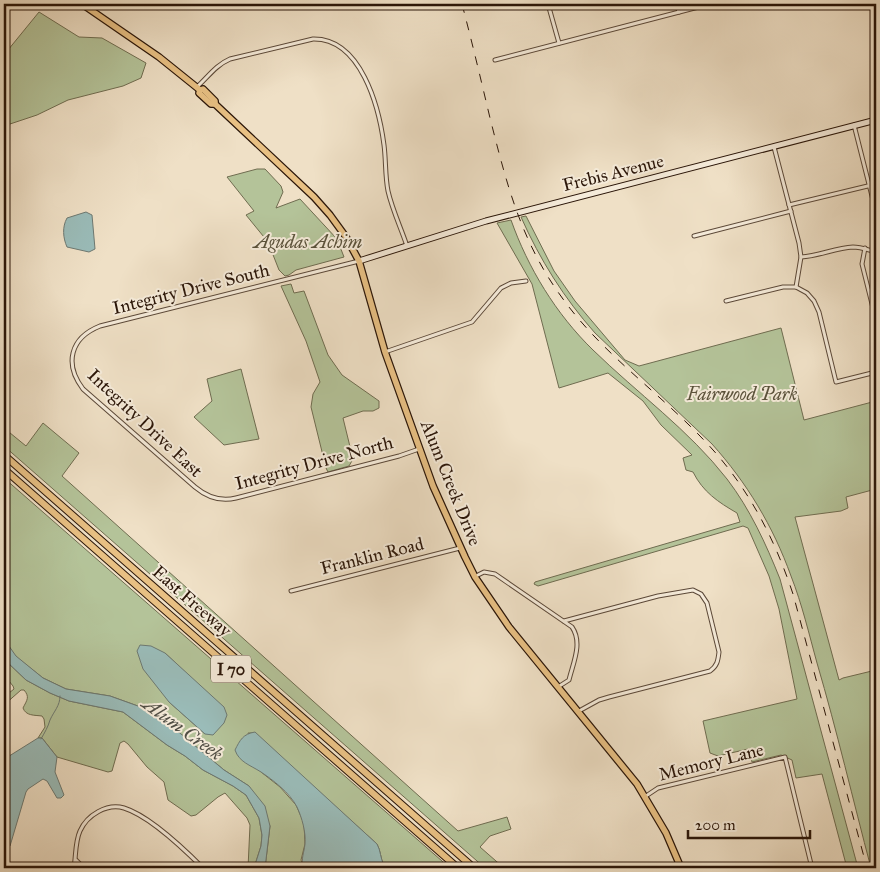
<svg xmlns="http://www.w3.org/2000/svg" width="880" height="872" font-family="'IM FELL Great Primer',serif">
<style>
.green{fill:#b4c399;stroke:#6f6c50;fill-rule:evenodd}
.water{fill:#9abcb9;stroke:#6d7972}
.lines{fill:none;stroke-linecap:round;stroke-linejoin:round}
.stream{stroke:#6d7972;stroke-width:1}
.minor-casing{stroke:#5b4838;stroke-width:5}
.secondary-casing{stroke:#2a1508;stroke-width:7}
.primary-casing{stroke:#2a1508;stroke-width:8}
.motorway-casing{stroke:#2a1508;stroke-width:8}
.minor{stroke:#f5ebda;stroke-width:3}
.secondary{stroke:#f5ebda;stroke-width:5}
.primary{stroke:#e8c083;stroke-width:5.5}
.motorway{stroke:#e8c083;stroke-width:6}
.rail{stroke:#2a1508;stroke-width:1;stroke-dasharray:9 9;stroke-linecap:butt}
.labels{text-anchor:middle;stroke-width:4;stroke-linejoin:round;paint-order:stroke}
.shield{fill:#f5ebda;stroke:#675547;stroke-width:1}
.shield-label{font-size:16px;font-weight:bold;fill:#2a1508}
.street-label{font-size:18px;fill:#2a1508;stroke:#f5ebda}
.park-label{font-size:18px;font-style:italic;fill:#5a523b;stroke:#f5ebda}
.water-label{font-size:19px;font-style:italic;fill:#514f46;stroke:#f5ebda}
</style>
<rect width="100%" height="100%" fill="#efe0c6"/>
<filter id="stains"><feTurbulence type="fractalNoise" baseFrequency=".004" numOctaves="4"/><feColorMatrix values="0 0 0 0 .2 0 0 0 0 .09 0 0 0 0 .02 0 0 0 .5 -.17"/></filter>
<radialGradient id="worn" r=".72"><stop offset=".6" stop-color="#630" stop-opacity="0"/><stop offset="1" stop-color="#630" stop-opacity=".3"/></radialGradient>
<!-- green -->
<g class="green">
<polygon points="39,12 79,37 102,38 146,63 141,78 123,86 68,100 37,115 4,126 4,52 8,50"/>
<polygon points="257,169 265,169 281,186 283,192 276,208 300,199 337,239 344,257 296,270 289,275 285,276 279,270 268,242 246,215 254,211 227,177"/>
<path d="M526,216L554,271L575,301L625,360L639,366L781,328L804,420L876,401V489L846,497L848,508L841,511L795,517L839,680L843,678L876,670V868H871C853,800 837,731 817,663C809,634 802,604 791,576C773,526 747,483 712,444L595,333C564,298 540,260 521,217Z"/>
<path d="M511,220C528,268 556,314 593,350C637,393 689,430 727,479C750,509 766,544 780,579L858,868H847L822,774L796,778L792,760L781,755L752,762L748,749L718,756L710,753L703,721L797,699L779,609L769,576L748,528L743,526L538,586L534,584L535,582L740,522L737,513C718,502 703,492 693,472L686,470L683,458L692,455L661,425L643,401L608,373L559,388L532,284L497,223Z"/>
<polygon points="291,284 294,293 304,291 328,355 342,375 379,401 379,408 373,411 363,411 343,418 353,459 349,466 328,472 326,468 311,407 313,394 320,382 306,341 281,286"/>
<polygon points="241,369 259,439 224,445 194,417 212,401 207,379"/>
<polygon points="43,423 79,453 62,476 458,831 507,817 511,829 490,836 480,847 504,868 485,868 4,446 4,428 26,446"/>
<path d="M4,478L450,868H399L384,865C380,858 381,851 377,844L254,733H248L261,772L280,787L296,805L304,823L305,844L301,860L304,868H265L270,826L249,786L224,770L175,729L149,710L110,696L66,689L43,678L15,656L4,639ZM165,653L184,671L205,734L169,702Z"/>
<path d="M4,659L26,680L50,693L69,701L123,712L167,745L185,756L203,770L233,786L246,795L259,818L262,835L261,846L254,868H248L250,825L247,818L225,793L218,797L196,815L191,816L168,800L164,782L147,767L128,744L124,741L120,743L112,771L108,772L57,757L42,738H38L45,727L44,719L42,716C34,715 26,716 23,708C27,700 30,697 24,690H21L4,705V697L14,689L13,686L4,675Z"/>
</g>
<!-- water -->
<g class="water">
<path d="M86,212L92,215L95,249L89,252L67,247C63,238 62,227 67,218Z"/>
<polygon points="4,639 16,656 43,678 66,689 110,696 149,710 175,729 224,770 249,786 265,806 270,826 265,868 254,868 261,846 262,835 259,818 246,795 233,786 203,770 185,756 167,745 123,712 69,701 50,693 26,680 4,659"/>
<polygon points="140,645 151,646 165,653 224,707 227,715 224,723 213,735 205,734 169,702 143,669 137,651"/>
<path d="M255,732L377,844C381,851 380,858 384,865L399,868L303,867C301,858 304,853 305,844C306,832 302,818 297,807C290,793 273,780 261,772C250,765 239,762 235,750C240,740 243,734 255,732Z"/>
<polygon points="38,738 42,738 57,757 55,772 64,795 61,798 57,798 47,781 43,779 28,789 26,792 10,846 4,850 4,762 6,758"/>
</g>
<g class="lines">
<!-- stream -->
<path class="stream" d="M41,739C45,732 48,727 50,720C54,711 60,706 60,696"/>
<!-- minor casing -->
<g class="minor-casing">
<g id="minor">
<polyline points="548,4 559,43"/>
<polyline points="677,4 679,12"/>
<polyline points="495,60 710,4"/>
<path d="M197,87C208,77 216,65 230,59L313,39C361,38 379,107 384,145C386,160 385,176 388,191C392,209 401,228 407,246"/>
<polyline points="854,125 876,212"/>
<polyline points="774,147 799,243 801,257 796,287"/>
<polyline points="789,205 876,184"/>
<polyline points="694,236 791,211"/>
<polyline points="865,248 862,264 876,320"/>
<path d="M801,257C819,256 835,248 853,247C861,247 868,250 876,252"/>
<path d="M359,261L100,326C70,338 64,364 83,389L195,487C207,497 220,502 236,498L399,456L419,449"/>
<polyline points="726,301 783,287 796,287 807,293 814,301 819,312 836,382 876,372"/>
<polyline points="385,352 472,322 501,288 511,283 526,281"/>
<path d="M476,576L484,572L495,574L572,627C583,643 573,663 569,680L558,687"/>
<polyline points="291,591 460,548"/>
<path d="M564,621L658,596L693,590L701,594L707,603L719,652C718,661 717,666 710,671L609,697L599,700L579,711"/>
<polyline points="646,796 658,788 785,757 812,868"/>
<polyline points="76,860 84,868"/>
<path d="M74,868C76,856 75,842 80,831C87,815 107,803 124,808C150,816 184,849 203,868"/>
</g>
</g>
<!-- secondary casing -->
<g class="secondary-casing">
<polyline id="secondary" points="359,261 486,221 876,120"/>
</g>
<!-- primary casing -->
<g class="primary-casing">
<g id="primary">
<polyline points="82,4 159,57 200,90 203,89 215,101 215,104 314,197 330,215 346,237 359,261 385,352 433,486 465,557 475,577 509,627 637,784 666,833 681,868"/>
<polyline points="200,90 199,93 211,104 215,104"/>
</g>
</g>
<!-- motorway casing -->
<g class="motorway-casing">
<g id="motorway">
<polyline points="4,455 474,868"/>
<polyline points="4,469 458,868"/>
</g>
</g>
<!-- minor -->
<use href="#minor" class="minor"/>
<!-- secondary -->
<use href="#secondary" class="secondary"/>
<!-- primary -->
<use href="#primary" class="primary"/>
<!-- motorway -->
<use href="#motorway" class="motorway"/>
<!-- rail -->
<path class="rail" d="M462,4C472,42 481,80 490,118C507,185 521,242 563,299C607,360 672,401 720,458C754,499 776,543 793,594L867,868"/>
</g>
<g class="labels">
<!-- shield labels -->
<rect class="shield" x="211" y="655.5" width="40" height="27" rx="4"/>
<g class="shield-label">
<text x="231" y="675">I 70</text>
</g>
<!-- street labels -->
<g class="street-label">
<text transform="translate(613 173) rotate(-14)" y="6">Frebis Avenue</text>
<text transform="translate(191 289) rotate(-14)" y="6">Integrity Drive South</text>
<text transform="translate(145 423) rotate(43)" y="6">Integrity Drive East</text>
<text transform="translate(314 463) rotate(-15)" y="6">Integrity Drive North</text>
<text transform="translate(451 483) rotate(68)" y="6">Alum Creek Drive</text>
<text transform="translate(372 556) rotate(-14)" y="6">Franklin Road</text>
<text transform="translate(192 601) rotate(41)" y="6">East Freeway</text>
<text transform="translate(711 762) rotate(-14)" y="6">Memory Lane</text>
</g>
<!-- park labels -->
<g class="park-label">
<text x="308" y="248">Agudas Achim</text>
<text x="742" y="400">Fairwood Park</text>
</g>
<!-- water labels -->
<g class="water-label">
<text transform="translate(183 728) rotate(36)" y="7">Alum Creek</text>
</g>
</g>
<!-- margin -->
<rect width="880" height="872" fill="none" stroke="#efe0c6" stroke-width="20"/>
<rect x="5" y="5" width="870" height="862" fill="none" stroke="#2a1508" stroke-width="2.5"/>
<rect x="10" y="10" width="860" height="852" fill="none" stroke="#2a1508"/>
<!-- scale -->
<path d="M688 830v8h122v-8" fill="none" stroke="#2a1508" stroke-width="2.5"/>
<text x="695" y="830" font-size="15" fill="#2a1508" stroke="#f5ebda" stroke-width="4" paint-order="stroke">200 m</text>
<rect width="100%" height="100%" filter="url(#stains)"/>
<rect width="100%" height="100%" fill="url(#worn)"/>
</svg>
